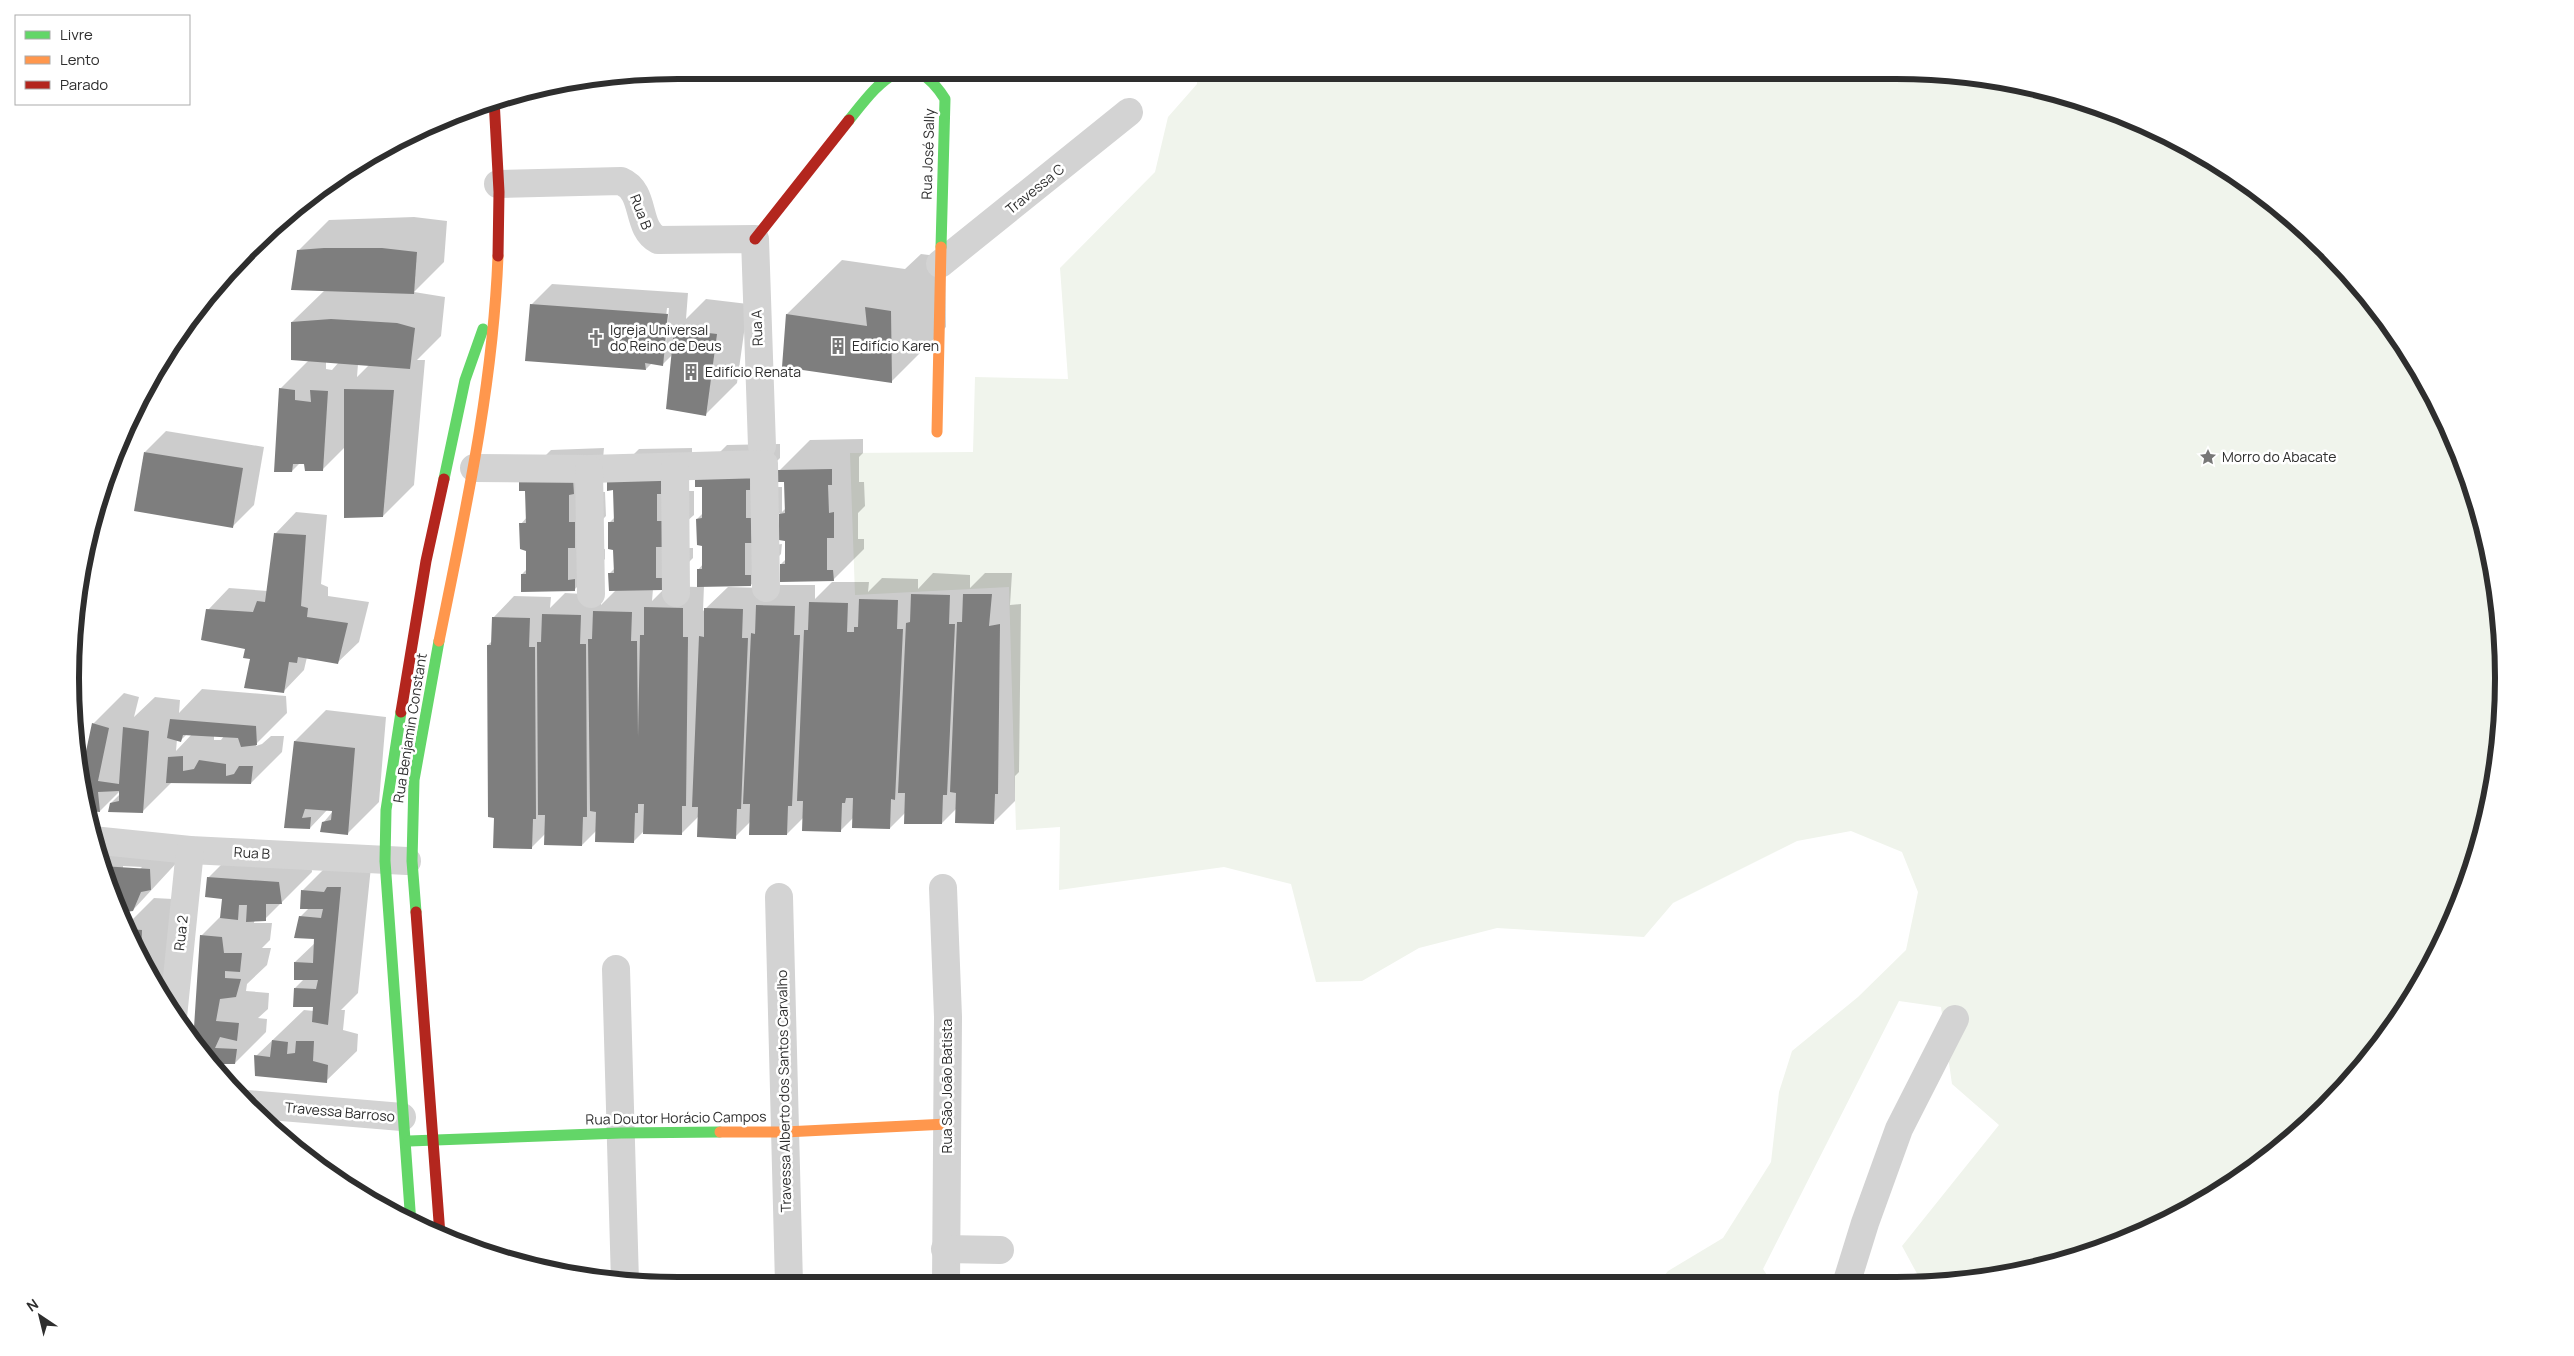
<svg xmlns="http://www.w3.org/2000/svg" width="2574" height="1356" font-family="Manrope,sans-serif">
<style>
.green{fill:#f0f4ec}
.shadow{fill:#0003;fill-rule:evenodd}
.building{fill:#7e7e7e}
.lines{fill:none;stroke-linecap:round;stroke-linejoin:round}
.street{stroke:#d3d3d3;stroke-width:28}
.fast{stroke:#63d668;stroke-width:11}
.slow{stroke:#ff974d;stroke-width:11}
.jam{stroke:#b3261e;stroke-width:11}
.labels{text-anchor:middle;stroke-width:5;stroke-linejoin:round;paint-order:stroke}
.street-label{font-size:14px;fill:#2e2e2e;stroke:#fff}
.poi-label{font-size:14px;fill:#2e2e2e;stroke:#fff;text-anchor:start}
.rim{fill:none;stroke:#2e2e2e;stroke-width:6}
</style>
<rect width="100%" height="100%" fill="#fff"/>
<!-- green -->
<polygon class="green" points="1197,71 1935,71 2054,91 2165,133 2266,196 2353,277 2423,374 2472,483 2499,599 2503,718 2483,836 2441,947 2353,1079 2234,1183 2128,1240 1976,1281 1921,1281 1902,1246 1999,1125 1952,1084 1941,1007 1899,1001 1763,1269 1771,1281 1659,1282 1668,1271 1723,1238 1771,1162 1779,1092 1792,1051 1858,997 1906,950 1918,892 1902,852 1851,831 1797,841 1673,903 1644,937 1497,928 1419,948 1362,981 1316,982 1291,884 1224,867 1059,890 1060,827 1016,830 1009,587 855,595 850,453 973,452 975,377 1068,379 1060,268 1155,172 1168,117 1197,84"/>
<!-- shadow -->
<g class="shadow">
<path d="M414,217L447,221L444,262L414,292L445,297L441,336L417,360H425L414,485L383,516L345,447L322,470L300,463L292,471L280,389L309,360L292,322L325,290L298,251L329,220ZM326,361L339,362L332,370L326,369ZM358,364H370L357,377Z"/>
<polygon points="921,254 945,257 946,327 892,381 783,365 787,314 842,260 905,269"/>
<path d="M552,284L688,293L686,319L706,299L748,304L737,383L706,414L673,354L663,364L652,363L646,369L531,305ZM667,308H669L666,344L663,346Z"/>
<polygon points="166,431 264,447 254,505 233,526 145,452"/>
<path d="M863,439V453L859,457V482H864L865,506L858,513V539H864V549L833,580L781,564L786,559V540L781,539L780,513L775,518V545L782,544L781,554L751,585L704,586L703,611L728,587L764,588L779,585H815V599L832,582H869L868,592L882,578L918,579V589L933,573L970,575V588L985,573H1012L1010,605L1021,604L1019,772L1015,776V801L993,823L957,808L942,823L905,813L890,828L853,818L840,831L804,817L787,834L750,822L735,837L699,816L681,834L644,831L633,842L597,830L582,845L545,834L531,848L495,816L488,645L492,641L493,618L514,596L551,597L550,608L565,593L601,595V605L617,589L610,573L615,568V549L609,523L615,517L614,489L608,480L639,449L692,448V461L688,466V491H694V515L686,522L687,548H693V558L665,586L698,587V570L703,564V545L697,519L703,513V485L696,476L727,445L780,444V458L776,462V487H782V512L786,508L785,480L779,471L810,440ZM653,589H664L652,601Z"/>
<polygon points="604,448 600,492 605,492 606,516 599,523 599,549 605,549 605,559 574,590 522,574 527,569 527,550 521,524 527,517 526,490 520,481 551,450"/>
<polygon points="296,512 327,515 321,584 328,587 328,596 369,602 359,642 337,663 307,657 304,670 283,692 251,658 246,648 208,610 229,588 268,591 275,534"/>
<path d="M202,689L286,696L287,713L256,744V746L262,744L271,736H284L282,752L251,783L172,782L142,812L111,803L120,794L121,790L100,811L86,809L81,778L93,724L124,693L139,697L134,717L155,697L180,700L179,713ZM187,734H192L176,751L177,739L181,740ZM214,736H224L221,740H214Z"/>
<polygon points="326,710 386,717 379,802 348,833 323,823 334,810 328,809 310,828 285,827 295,741"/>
<path d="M120,834L181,858L133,910L121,896L114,903L98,856ZM123,866L142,867L139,870L123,868Z"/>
<polygon points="239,847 310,852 312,872 265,919 254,920 254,923 272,923 270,940 262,948 271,948 267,965 247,984 246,991 269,993 268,1009 258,1018 267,1019 266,1032 235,1063 225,1063 215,1072 194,1044 201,936 221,916 223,898 208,878"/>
<polygon points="372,857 358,993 341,1010 345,1010 343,1030 358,1034 357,1051 326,1081 256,1056 304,1010 314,1011 314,1006 295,988 304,979 295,962 316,942 316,938 300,917 309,908 302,908 303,890 334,859"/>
<polygon points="154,898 173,899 169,974 157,986 125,927"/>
</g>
<!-- building -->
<g class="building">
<polygon points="324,248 382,248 417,252 414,294 291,290 297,250"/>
<polygon points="530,304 668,314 663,366 645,363 646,370 525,361"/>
<polygon points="865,307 891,311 892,383 782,367 786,314 867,326"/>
<polygon points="331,319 397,323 415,328 410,369 291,360 291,322"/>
<polygon points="674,329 717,334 706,416 666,409"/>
<polygon points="279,388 295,390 295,400 311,402 310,390 328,391 323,471 305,471 304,464 293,464 292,472 274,472"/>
<polygon points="344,389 394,390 383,517 344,518"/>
<polygon points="144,452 243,468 233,528 134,511"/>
<polygon points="832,469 832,485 828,485 829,513 834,512 834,538 827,538 827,570 833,570 834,581 780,582 780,564 785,564 785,541 779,540 779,514 785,513 784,482 778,482 778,470"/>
<polygon points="750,474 750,490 746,490 746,518 751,518 752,543 745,543 745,575 751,575 751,586 697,587 697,569 702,569 702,546 697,545 696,519 702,518 702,487 695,487 695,476"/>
<polygon points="661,478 661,494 657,494 657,521 663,521 663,547 656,547 656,578 662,578 663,590 609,591 608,573 614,573 613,550 608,549 608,522 614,522 613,490 607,491 607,479"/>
<polygon points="573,479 574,494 569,495 569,522 575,522 575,548 568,548 568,580 575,579 575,591 521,592 521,574 526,574 526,551 520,549 519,523 526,523 525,491 519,491 519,480"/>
<polygon points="274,533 306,535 301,606 308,608 307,617 348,623 338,664 298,657 297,663 289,662 284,693 244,688 250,659 243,658 245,649 201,640 206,609 253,612 257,601 265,602"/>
<polygon points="911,594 950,595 949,624 955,624 947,795 943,795 942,824 904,824 905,793 898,793 906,623 910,622"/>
<polygon points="963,594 992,594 989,626 1000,624 998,794 995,794 994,824 955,823 956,793 950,792 957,622 962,622"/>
<polygon points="859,599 898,600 897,629 903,629 895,800 891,799 890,829 852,828 853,798 846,798 845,803 842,803 841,832 802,831 803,801 797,801 804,630 808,630 809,602 848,603 847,632 854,632 854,627 858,627"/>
<polygon points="756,605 795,606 794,635 800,635 792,806 788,806 787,835 749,835 750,804 743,804 751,633 755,634"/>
<polygon points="644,607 683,608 683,637 688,637 686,806 682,806 682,835 643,834 644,804 638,804 638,813 635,813 634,843 595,842 596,812 590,811 588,639 592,639 593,611 632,612 631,641 637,641 638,737 640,635 644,635"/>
<polygon points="704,608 743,609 742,638 748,638 741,809 737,809 736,839 697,837 698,807 692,807 699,636 704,637"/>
<polygon points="542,614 581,615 580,644 586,644 587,817 583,817 582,846 544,845 545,815 538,815 537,642 541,642"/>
<polygon points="492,617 530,618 529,647 535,647 536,819 533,819 532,849 493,848 494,818 488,817 487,645 491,645"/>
<polygon points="170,719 256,726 257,745 241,747 238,738 183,735 181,742 167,738"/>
<polygon points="92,723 109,728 98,781 119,784 123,727 149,731 143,813 108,812 110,803 119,801 119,791 98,792 100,812 87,811 81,775"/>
<polygon points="294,741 355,748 348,835 320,832 322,822 331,820 332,811 305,809 302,818 311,817 310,829 284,828"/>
<polygon points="183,756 183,771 194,769 199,760 226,764 226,776 234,774 239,766 253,766 251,784 166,783 168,757"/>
<polygon points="101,866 150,869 151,890 141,892 133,911 118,913 120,894 113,894 112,898"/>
<polygon points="207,877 279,882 282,904 266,904 266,921 246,922 247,905 239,905 238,920 220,918 222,899 205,897"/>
<polygon points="327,887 341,887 328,1025 312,1022 313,1007 293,1007 294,988 316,989 318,980 294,980 294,962 313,963 314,939 294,938 299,916 321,918 323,909 300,909 301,890 324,892"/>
<polygon points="126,929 142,930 141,957"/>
<polygon points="200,935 222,937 224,953 242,953 240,972 225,971 225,978 241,979 236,997 220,999 216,1021 239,1023 237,1041 220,1037 215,1048 237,1049 235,1064 217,1064 215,1072 193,1043"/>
<polygon points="272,1040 288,1042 287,1054 295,1053 296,1041 314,1041 313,1061 328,1065 327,1083 255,1076 254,1055 270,1057"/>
</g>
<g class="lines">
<!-- street -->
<g class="street">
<path d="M498,184L621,181C647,192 635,228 658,240L755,239L762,446"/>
<polyline points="940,264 1129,112"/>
<polyline points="474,468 589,469 764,464 766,588"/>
<polyline points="675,468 676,593"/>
<polyline points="589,469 591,594"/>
<polyline points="92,840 190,850 407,861"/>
<polyline points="943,888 948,1017 946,1284"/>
<polyline points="779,897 789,1284"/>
<polyline points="616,969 625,1282"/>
<polyline points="173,1017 190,850"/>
<polyline points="247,1104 402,1117"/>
<polyline points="945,1249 1000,1250"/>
<polyline points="1847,1281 1865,1223 1899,1129 1955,1019"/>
</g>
<!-- fast -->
<g class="fast">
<path d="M849,120C878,84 908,41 945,99L941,247"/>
<polyline points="444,479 465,380 483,329"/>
<polyline points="401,712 386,810 385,861 411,1224"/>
<polyline points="416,912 412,861 414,780 439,641"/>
<polyline points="409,1141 621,1133 720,1132"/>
</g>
<!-- slow -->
<g class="slow">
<polyline points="937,432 941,247"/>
<path d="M439,641C465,513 493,387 498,256"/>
<polyline points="720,1132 785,1132 947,1124"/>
</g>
<!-- jam -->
<g class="jam">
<polyline points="494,99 499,192 498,256"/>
<polyline points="755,239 849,120"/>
<polyline points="401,712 426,561 444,479"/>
<polyline points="416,912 440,1235"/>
</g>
</g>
<!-- icons -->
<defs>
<g id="church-bare" transform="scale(1.35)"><path d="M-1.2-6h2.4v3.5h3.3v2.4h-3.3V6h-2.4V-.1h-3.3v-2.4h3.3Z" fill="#777" stroke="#fff" stroke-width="2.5" paint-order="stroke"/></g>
<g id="building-bare" transform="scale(1.35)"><path d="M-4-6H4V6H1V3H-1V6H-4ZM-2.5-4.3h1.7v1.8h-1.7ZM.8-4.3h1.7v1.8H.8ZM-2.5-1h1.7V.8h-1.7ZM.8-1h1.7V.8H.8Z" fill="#777" stroke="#fff" stroke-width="2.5" paint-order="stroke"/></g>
<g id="sight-bare" transform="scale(1.35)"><path d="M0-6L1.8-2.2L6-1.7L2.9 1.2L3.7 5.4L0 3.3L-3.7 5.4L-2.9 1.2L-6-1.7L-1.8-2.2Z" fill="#777" stroke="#fff" stroke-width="2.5" paint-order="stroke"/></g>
</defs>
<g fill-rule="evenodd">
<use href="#church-bare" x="596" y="338"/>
<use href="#building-bare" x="838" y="346"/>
<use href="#building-bare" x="691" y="372"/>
<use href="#sight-bare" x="2208" y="457"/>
</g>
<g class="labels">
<!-- street labels -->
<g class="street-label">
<text transform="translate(928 154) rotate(-88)" y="5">Rua José Sally</text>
<text transform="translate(1035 189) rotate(-39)" y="5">Travessa C</text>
<text transform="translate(641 212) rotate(69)" y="5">Rua B</text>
<text transform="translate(757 328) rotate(-92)" y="5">Rua A</text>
<text transform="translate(410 728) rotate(-81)" y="5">Rua Benjamin Constant</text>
<text transform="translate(252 853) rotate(3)" y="5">Rua B</text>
<text transform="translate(181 933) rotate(-84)" y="5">Rua 2</text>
<text transform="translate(947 1086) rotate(-90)" y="5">Rua São João Batista</text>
<text transform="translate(784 1091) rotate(-91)" y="5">Travessa Alberto dos Santos Carvalho</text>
<text transform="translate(340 1112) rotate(5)" y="5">Travessa Barroso</text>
<text transform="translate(676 1118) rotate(-1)" y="5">Rua Doutor Horácio Campos</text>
</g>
<!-- poi labels -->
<g class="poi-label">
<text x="610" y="335">Igreja Universal<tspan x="610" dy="16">do Reino de Deus</tspan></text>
<text x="852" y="351">Edifício Karen</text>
<text x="705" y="377">Edifício Renata</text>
<text x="2222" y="462">Morro do Abacate</text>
</g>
</g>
<!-- crop -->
<path d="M0 0H2574V1356H0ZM678 79H1896A599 599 0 0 1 2495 678V678A599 599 0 0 1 1896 1277H678A599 599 0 0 1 79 678V678A599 599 0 0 1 678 79Z" fill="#fff" fill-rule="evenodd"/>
<path class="rim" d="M678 79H1896A599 599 0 0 1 2495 678V678A599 599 0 0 1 1896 1277H678A599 599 0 0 1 79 678V678A599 599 0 0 1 678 79Z"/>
<!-- legend -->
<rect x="15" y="15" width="175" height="90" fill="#ffffff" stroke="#ababab"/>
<rect x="25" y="31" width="25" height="8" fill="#63d668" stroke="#ababab"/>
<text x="60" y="40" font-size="15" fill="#2e2e2e">Livre</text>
<rect x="25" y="56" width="25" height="8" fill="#ff974d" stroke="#ababab"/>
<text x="60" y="65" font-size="15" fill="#2e2e2e">Lento</text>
<rect x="25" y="81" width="25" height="8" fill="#b3261e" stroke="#ababab"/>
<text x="60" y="90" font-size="15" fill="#2e2e2e">Parado</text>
<!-- north arrow -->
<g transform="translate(40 1316) rotate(325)" stroke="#ffffff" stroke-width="4" paint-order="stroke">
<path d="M0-4L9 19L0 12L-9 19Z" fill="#2e2e2e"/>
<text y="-8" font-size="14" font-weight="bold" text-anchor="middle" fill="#2e2e2e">N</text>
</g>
</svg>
